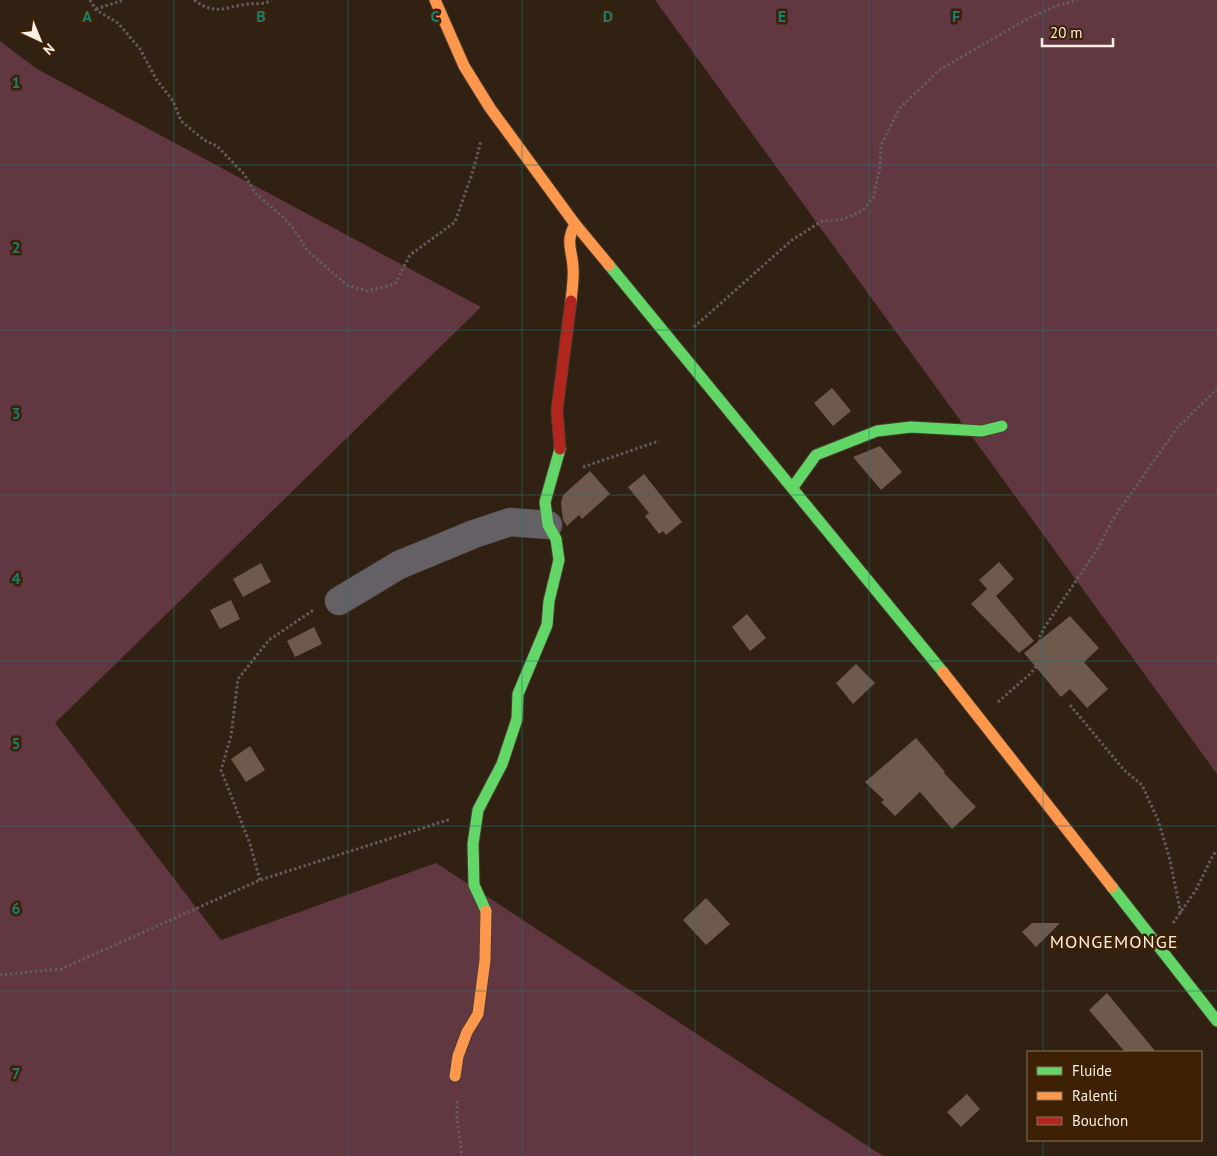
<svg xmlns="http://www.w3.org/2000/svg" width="1217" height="1156" font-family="'PT Sans',sans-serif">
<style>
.green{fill:#613742}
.building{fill:#6e594d}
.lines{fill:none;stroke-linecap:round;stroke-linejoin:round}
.street-casing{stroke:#4b3e32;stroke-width:29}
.fast-casing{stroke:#4b3e32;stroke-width:13}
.slow-casing{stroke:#4b3e32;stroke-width:13}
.jam-casing{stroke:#4b3e32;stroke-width:13}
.path{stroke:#635c5d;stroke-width:3;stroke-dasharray:2.5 2.5;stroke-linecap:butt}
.street{stroke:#656066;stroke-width:28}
.fast{stroke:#63d668;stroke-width:11}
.slow{stroke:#ff974d;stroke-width:11}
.jam{stroke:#b3261e;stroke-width:11}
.grid{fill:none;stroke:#1b7c74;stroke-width:1;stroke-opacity:0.55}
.labels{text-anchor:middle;stroke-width:5;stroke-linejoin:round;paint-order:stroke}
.quarter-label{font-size:18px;letter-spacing:1px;fill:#fbeee4;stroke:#3e2105}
.grid-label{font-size:16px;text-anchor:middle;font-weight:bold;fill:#1b7c74;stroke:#3e2105;stroke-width:5;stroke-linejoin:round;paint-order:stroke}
</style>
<rect width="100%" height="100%" fill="#312112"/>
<!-- green -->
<g class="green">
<polygon points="655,0 1217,0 1217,774"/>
<polygon points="0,41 37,69 481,307 55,723 221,940 436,863 883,1156 0,1156"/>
</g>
<!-- building -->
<g class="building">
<polygon points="832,388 851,411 833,426 814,403"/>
<polygon points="880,446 902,472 881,490 853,457"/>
<polygon points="590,471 610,494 582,519 579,515 567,526 563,520 561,503 563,495"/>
<polygon points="644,474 682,522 666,535 663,531 659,534 645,516 649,513 628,487"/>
<polygon points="999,562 1014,579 996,596 1034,641 1019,653 971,604 987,589 979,580"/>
<polygon points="261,563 271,582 243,597 233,579"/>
<polygon points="231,600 240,619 220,629 210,610"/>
<polygon points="747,614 766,638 750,651 732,627"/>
<polygon points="1070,616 1099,648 1084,662 1108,689 1087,708 1070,689 1061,697 1024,653"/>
<polygon points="314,627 322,644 295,657 287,641"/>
<polygon points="856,664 875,683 853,704 836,683"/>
<polygon points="916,738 945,772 944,773 976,807 952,829 920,792 895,816 881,802 884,800 865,782"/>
<polygon points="250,746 265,770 246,782 231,759"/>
<polygon points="706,898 730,924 706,945 683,920"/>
<polygon points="1032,923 1060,923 1036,947 1022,932"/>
<polygon points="1107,993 1156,1052 1125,1052 1089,1010"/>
<polygon points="967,1094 980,1109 961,1127 947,1112"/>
</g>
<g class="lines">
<!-- street casing -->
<g class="street-casing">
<polyline id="street" points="339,601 399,565 474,534 510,522 548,525"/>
</g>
<!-- fast casing -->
<g class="fast-casing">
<g id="fast">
<polyline points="609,265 943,672"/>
<polyline points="793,487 816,455 877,431 911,427 982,431 1002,426"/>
<polyline points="1112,887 1217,1021"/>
<polyline points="486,911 474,885 473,844 478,810 502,764 517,719 518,694 547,625 549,601 559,560 556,539 548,525 545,502 560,449"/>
</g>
</g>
<!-- slow casing -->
<g class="slow-casing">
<g id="slow">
<polyline points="435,0 464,66 490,108 575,224 609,265"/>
<path d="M571,301C572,290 574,278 573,267C572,249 565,243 575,224"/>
<polyline points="943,672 1112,887"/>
<polyline points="455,1076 458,1056 467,1032 478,1014 485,960 486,911"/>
</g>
</g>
<!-- jam casing -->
<g class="jam-casing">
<polyline id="jam" points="560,449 557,410 571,301"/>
</g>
<!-- path -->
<g class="path">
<polyline points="90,0 96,10 118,23 140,49 156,79 173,101 181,121 204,140 217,146 244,174 256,194 281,215 293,228 308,251 347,285 367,291 395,284 410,255 455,222 472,174 481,141"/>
<path d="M194,0C216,16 224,7 248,4C256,3 265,5 271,0"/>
<polyline points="96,9 124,0"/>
<polyline points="694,327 792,240 822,221 844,219 862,211 873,198 880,167 881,145 900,108 939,70 1029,18 1059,5 1078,0"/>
<polyline points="583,467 659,441"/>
<polyline points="998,702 1030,674 1044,657 1039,638 1044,628 1097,550 1113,519 1177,428 1217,389"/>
<polyline points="1070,705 1124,770 1142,785 1158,820 1169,856 1181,914"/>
<polyline points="260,880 250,844 221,770 231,736 238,679 269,640 315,609"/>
<polyline points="1173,923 1196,890 1213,855 1217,851"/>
<polyline points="0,975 61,969 260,880 451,819"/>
<polyline points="457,1101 457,1119 462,1156"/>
</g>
<!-- street -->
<use href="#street" class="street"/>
<!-- fast -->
<use href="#fast" class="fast"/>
<!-- slow -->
<use href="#slow" class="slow"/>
<!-- jam -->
<use href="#jam" class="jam"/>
</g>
<!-- grid -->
<path class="grid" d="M174,0V1156M348,0V1156M522,0V1156M695,0V1156M869,0V1156M1043,0V1052M0,165H1217M0,330H1217M0,495H1217M0,661H1217M0,826H1217M0,991H1217M1043,1140V1156"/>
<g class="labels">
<!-- quarter labels -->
<g class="quarter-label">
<text x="1114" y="948">MONGEMONGE</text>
</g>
</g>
<g class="grid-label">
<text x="87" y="22">A</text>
<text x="261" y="22">B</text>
<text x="435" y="22">C</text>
<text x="608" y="22">D</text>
<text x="782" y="22">E</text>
<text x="956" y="22">F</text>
<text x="16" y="88">1</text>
<text x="16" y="253">2</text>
<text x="16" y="419">3</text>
<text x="16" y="584">4</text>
<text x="16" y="749">5</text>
<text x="16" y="914">6</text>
<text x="16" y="1079">7</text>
</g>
<!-- legend -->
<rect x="1027" y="1051" width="175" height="90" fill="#3e2105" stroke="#8a735e"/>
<rect x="1037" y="1067" width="25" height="8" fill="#63d668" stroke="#8a735e"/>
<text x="1072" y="1076" font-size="15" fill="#fbeee4">Fluide</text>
<rect x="1037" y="1092" width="25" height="8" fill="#ff974d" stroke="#8a735e"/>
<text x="1072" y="1101" font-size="15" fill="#fbeee4">Ralenti</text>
<rect x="1037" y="1117" width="25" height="8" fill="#b3261e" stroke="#8a735e"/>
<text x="1072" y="1126" font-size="15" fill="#fbeee4">Bouchon</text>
<!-- north arrow -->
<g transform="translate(40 40) rotate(136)" stroke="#3e2105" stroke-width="4" paint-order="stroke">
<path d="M0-4L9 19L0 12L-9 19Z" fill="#fbeee4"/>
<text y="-8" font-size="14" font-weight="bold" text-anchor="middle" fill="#fbeee4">N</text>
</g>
<!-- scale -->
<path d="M1042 38v8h71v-8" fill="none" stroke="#fbeee4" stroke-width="2.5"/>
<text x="1050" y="38" font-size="15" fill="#fbeee4" stroke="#3e2105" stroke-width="4" paint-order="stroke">20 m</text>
</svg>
